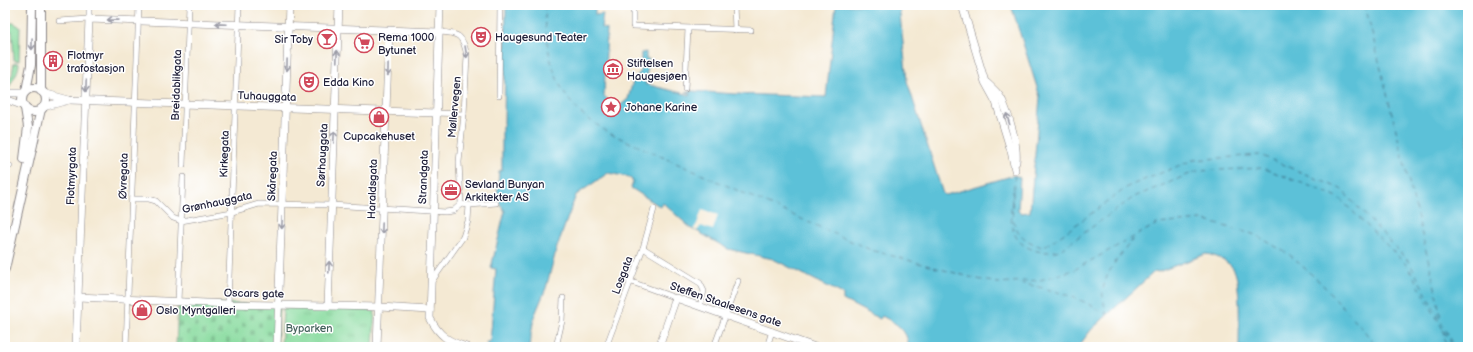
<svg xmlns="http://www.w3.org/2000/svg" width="1473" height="352" font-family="'Balsamiq Sans',sans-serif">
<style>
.green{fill:#85da9c;stroke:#547e6c}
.cemetery{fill:url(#cemetery-stones);stroke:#547e6c}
.park{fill:url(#park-tufts);stroke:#547e6c}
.water{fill:#5bc1d8;stroke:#3e728a}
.pier{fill:#f4e9d3}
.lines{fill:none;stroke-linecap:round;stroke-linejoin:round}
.ferry{stroke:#39627a;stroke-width:1;stroke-dasharray:5 4;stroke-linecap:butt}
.street-casing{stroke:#8b8687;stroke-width:6}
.secondary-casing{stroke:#8b8687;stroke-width:8}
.primary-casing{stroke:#8b8687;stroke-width:10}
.street{stroke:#fff;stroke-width:5}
.secondary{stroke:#fff;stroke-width:7}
.primary{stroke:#fff;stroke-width:8}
.oneway{stroke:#9c9ca7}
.labels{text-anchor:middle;stroke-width:3;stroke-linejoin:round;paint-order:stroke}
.poi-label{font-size:11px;fill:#22223b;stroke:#fff;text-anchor:start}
.street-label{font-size:11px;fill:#22223b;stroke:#fff}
.park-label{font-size:11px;fill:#45625d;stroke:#fff}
</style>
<defs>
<pattern id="cemetery-stones" width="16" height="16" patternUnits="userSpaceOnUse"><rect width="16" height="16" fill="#85da9c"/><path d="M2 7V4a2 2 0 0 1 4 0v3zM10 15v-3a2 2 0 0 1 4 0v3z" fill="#73bb87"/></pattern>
<pattern id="park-tufts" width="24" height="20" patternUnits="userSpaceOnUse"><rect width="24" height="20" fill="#85da9c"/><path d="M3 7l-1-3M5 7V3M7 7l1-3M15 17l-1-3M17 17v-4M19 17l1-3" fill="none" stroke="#73bb87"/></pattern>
</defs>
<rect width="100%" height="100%" fill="#fff"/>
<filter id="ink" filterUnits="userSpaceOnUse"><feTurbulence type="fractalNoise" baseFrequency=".025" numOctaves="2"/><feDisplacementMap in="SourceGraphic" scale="8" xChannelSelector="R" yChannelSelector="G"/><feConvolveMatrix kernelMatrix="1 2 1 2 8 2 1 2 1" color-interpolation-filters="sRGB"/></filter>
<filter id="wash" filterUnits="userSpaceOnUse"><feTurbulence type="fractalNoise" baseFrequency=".012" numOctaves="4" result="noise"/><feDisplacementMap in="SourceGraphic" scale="16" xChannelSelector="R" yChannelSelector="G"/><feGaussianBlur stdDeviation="0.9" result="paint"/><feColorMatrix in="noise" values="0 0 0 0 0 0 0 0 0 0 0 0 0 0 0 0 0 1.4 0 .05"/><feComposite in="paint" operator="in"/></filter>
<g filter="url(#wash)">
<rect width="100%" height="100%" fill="#f4e9d3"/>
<!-- green -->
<g class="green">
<polygon points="5,23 14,23 20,27 19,61 14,60 12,31 6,32"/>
<path d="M14,63H19C19,74 10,81 8,91H5V83L12,75Z"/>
</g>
<!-- cemetery -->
<polygon class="cemetery" points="178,302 279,305 277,347 176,347"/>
<!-- park -->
<polygon class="park" points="283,308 375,310 373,347 281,347"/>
<!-- water -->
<path class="water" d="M506,5H595V15L603,14L601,28L607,29L604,96L617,108L628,99L633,81L641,71V53L646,52V59H649L645,84L690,95V93L686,92L692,91L735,94L826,97L836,5H899L907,81L943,194L946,195L1015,175L1020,178L1018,211L1021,213L1030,212L1040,97L1011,5H1468V347H1239C1239,332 1241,282 1234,270C1230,262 1215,255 1206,254L1158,272L1155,271L1091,330L1078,347H909C907,329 897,324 882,316L880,319L843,300V294L773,259L728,249L697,231L693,230L663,203L661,207L631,188L633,181L629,177L608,173L576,195L557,247L546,288L534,317L529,347H488L486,342H490L496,269L491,268L505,211L497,200L499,171L502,170V126L504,124Z"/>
<!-- pier -->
<polygon class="pier" points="702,210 718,215 713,230 701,226 697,231 693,230 697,224"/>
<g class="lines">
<!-- ferry -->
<g class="ferry">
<path d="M545,5C545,39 549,73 570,101C580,115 597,125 611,134L871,250L977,279L998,283L1040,280L1074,270L1157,224L1202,220L1256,235L1290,255L1321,283L1358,323L1377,347"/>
<polyline points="1365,5 1435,287 1441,319"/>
<path d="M1015,175C1012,208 1004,235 1042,247L1055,240L1129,186L1193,160L1260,155L1341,189L1409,262L1455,347"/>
<path d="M1013,190C1011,209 1006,236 1027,247C1039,253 1047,253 1060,250L1134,197L1197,171L1263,168L1338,197L1407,265L1453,347"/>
<path d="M1020,283C1050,289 1082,297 1107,315"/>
<path d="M1107,315C1105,307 1102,298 1103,290C1106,270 1121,255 1133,239"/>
<polyline points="1443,330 1446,347"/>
</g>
</g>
</g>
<g filter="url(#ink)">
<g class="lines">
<!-- street casing -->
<g class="street-casing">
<g id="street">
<polyline points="633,5 633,26 751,30"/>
<polyline points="734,5 735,30"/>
<polyline points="59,21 89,19 89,5"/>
<path d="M439,32C459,33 463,35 467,56L464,114L459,162L461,204L469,205L496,203"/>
<polyline points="685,89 688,29"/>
<polyline points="499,96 500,5"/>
<polyline points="436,113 464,114"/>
<polyline points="5,165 10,166"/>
<polyline points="183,165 189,5"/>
<polyline points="132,199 149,199 156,201 173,218 181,221 232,212 259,204 331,205 445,212 453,211 461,204"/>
<polyline points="643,248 700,283 704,291 700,306"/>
<polyline points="432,281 463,237 468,221 469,205"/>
<polyline points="629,281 676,298"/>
<polyline points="178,302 183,177"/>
<polyline points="228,304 239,5"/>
<polyline points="126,347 139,5"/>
<polyline points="556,347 562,321 563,298"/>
<polyline points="606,347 643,248 654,209"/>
<polyline points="714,347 738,281"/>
<polyline points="767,347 772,331"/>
</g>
</g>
<!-- secondary casing -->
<g class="secondary-casing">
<g id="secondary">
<path d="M440,5L430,318C439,336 449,342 467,347"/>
<polyline points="962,5 985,82 996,102 1011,151 1015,170"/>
<path d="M987,83C993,89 1000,94 1003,102C1010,118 1018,145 1016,162"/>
<polyline points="5,93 24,93"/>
<polyline points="43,93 69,100 436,113"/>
<polyline points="5,99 24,106"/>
<polyline points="43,107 69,100"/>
<polyline points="78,297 228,304 380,307 430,310"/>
<polyline points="328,306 339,5"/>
<polyline points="76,347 89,19 439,32"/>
<polyline points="277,347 289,5"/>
<polyline points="377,347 389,31"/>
<polyline points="659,347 676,298 815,347"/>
</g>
</g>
<!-- primary casing -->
<g class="primary-casing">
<g id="primary">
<circle cx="34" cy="100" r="12"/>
<polyline points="26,91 31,65 32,5"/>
<polyline points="41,91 41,5"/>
<polyline points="24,159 28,127 25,108"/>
<polyline points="5,269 41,109"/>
</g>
</g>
<!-- street -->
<use href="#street" class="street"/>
<!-- secondary -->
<use href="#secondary" class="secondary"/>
<!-- primary -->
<use href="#primary" class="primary"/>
</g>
<!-- one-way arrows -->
<defs><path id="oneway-shaft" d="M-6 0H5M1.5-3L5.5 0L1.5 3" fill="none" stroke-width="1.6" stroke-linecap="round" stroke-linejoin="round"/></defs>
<g class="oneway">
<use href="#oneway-shaft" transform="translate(113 20) rotate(-179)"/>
<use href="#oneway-shaft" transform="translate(221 24) rotate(-178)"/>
<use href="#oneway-shaft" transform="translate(32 44) rotate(91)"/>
<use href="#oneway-shaft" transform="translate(466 52) rotate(81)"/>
<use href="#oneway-shaft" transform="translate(337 56) rotate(-88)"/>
<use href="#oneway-shaft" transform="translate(287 65) rotate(91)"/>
<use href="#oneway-shaft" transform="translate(388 70) rotate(91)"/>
<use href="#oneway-shaft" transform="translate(86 86) rotate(92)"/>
<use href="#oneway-shaft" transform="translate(1008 119) rotate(-107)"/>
<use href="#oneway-shaft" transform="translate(334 137) rotate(-87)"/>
<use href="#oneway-shaft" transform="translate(282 223) rotate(92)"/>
<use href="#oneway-shaft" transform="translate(382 228) rotate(92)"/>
<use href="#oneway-shaft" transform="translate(329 267) rotate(-88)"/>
</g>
</g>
<!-- icons -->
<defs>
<g id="theatre-ring" transform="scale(1)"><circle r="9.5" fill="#fff" stroke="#d1495b" stroke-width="1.5"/><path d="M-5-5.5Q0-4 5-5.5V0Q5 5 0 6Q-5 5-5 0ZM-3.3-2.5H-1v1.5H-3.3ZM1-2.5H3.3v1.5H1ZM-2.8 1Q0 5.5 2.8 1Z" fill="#d1495b"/></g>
<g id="bar-ring" transform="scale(1)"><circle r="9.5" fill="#fff" stroke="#d1495b" stroke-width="1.5"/><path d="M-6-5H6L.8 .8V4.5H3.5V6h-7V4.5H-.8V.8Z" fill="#d1495b"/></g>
<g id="supermarket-ring" transform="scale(1)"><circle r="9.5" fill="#fff" stroke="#d1495b" stroke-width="1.5"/><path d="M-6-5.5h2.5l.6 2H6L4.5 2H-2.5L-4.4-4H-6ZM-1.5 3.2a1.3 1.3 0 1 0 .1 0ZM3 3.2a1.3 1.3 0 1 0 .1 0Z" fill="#d1495b"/></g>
<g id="building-ring" transform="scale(1)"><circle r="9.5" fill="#fff" stroke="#d1495b" stroke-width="1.5"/><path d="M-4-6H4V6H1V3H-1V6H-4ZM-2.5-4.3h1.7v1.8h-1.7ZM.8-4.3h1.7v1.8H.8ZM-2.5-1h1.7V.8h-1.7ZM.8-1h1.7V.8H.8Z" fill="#d1495b"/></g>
<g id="museum-ring" transform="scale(1)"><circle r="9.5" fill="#fff" stroke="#d1495b" stroke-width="1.5"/><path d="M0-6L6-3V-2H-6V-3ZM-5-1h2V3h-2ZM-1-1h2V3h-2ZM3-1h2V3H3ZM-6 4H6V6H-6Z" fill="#d1495b"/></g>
<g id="sight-ring" transform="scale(1)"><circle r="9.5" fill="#fff" stroke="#d1495b" stroke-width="1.5"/><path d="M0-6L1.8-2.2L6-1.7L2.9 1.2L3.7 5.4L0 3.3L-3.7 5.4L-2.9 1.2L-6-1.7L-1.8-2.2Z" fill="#d1495b"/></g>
<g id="shop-ring" transform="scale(1)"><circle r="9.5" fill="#fff" stroke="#d1495b" stroke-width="1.5"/><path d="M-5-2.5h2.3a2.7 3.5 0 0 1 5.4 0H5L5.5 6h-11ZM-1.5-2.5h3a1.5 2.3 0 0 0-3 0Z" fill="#d1495b"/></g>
<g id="office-ring" transform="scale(1)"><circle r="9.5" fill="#fff" stroke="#d1495b" stroke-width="1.5"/><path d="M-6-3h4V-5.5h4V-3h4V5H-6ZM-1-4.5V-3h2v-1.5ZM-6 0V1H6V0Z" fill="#d1495b"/></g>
</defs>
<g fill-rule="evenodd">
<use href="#theatre-ring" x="481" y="37"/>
<use href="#bar-ring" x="327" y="39"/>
<use href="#supermarket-ring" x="364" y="43"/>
<use href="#building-ring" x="53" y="61"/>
<use href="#museum-ring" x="613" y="69"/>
<use href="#theatre-ring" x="309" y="82"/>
<use href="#sight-ring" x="611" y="107"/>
<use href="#shop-ring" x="379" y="117"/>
<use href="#office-ring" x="451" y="190"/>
<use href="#shop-ring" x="142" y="310"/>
</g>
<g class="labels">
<!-- poi labels -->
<g class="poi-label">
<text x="378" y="41">Rema 1000<tspan x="378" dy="13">Bytunet</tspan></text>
<text x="495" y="41">Haugesund Teater</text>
<text x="313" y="43" text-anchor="end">Sir Toby</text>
<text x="67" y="59">Flotmyr<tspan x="67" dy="13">trafostasjon</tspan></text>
<text x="627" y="67">Stiftelsen<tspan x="627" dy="13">Haugesjøen</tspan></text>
<text x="323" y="86">Edda Kino</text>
<text x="625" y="111">Johane Karine</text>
<text x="379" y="140" text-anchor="middle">Cupcakehuset</text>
<text x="465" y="188">Sevland Bunyan<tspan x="465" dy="13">Arkitekter AS</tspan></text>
<text x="156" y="314">Oslo Myntgalleri</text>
</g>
<!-- street labels -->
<g class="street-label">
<text transform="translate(176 85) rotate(-88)" y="4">Breidablikgata</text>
<text transform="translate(267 96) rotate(2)" y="4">Tuhauggata</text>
<text transform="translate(454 107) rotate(-85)" y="4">Møllervegen</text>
<text transform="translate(224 154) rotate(-88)" y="4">Kirkegata</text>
<text transform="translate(322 155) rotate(-87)" y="4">Sørhauggata</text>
<text transform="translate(71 176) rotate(-88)" y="4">Flotmyrgata</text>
<text transform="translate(123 176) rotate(-88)" y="4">Øvregata</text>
<text transform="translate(272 176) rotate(-88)" y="4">Skåregata</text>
<text transform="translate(423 177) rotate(-88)" y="4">Strandgata</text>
<text transform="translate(372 189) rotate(-88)" y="4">Haraldsgata</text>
<text transform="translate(217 202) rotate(-12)" y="4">Grønhauggata</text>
<text transform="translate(622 275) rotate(-69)" y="4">Losgata</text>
<text transform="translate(254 293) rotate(1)" y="4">Oscars gate</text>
<text transform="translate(726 304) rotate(19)" y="4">Steffen Staalesens gate</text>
</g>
<!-- park labels -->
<g class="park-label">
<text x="309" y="332">Byparken</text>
</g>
</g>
<!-- margin -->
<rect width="1473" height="352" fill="none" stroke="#fff" stroke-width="20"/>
</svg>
